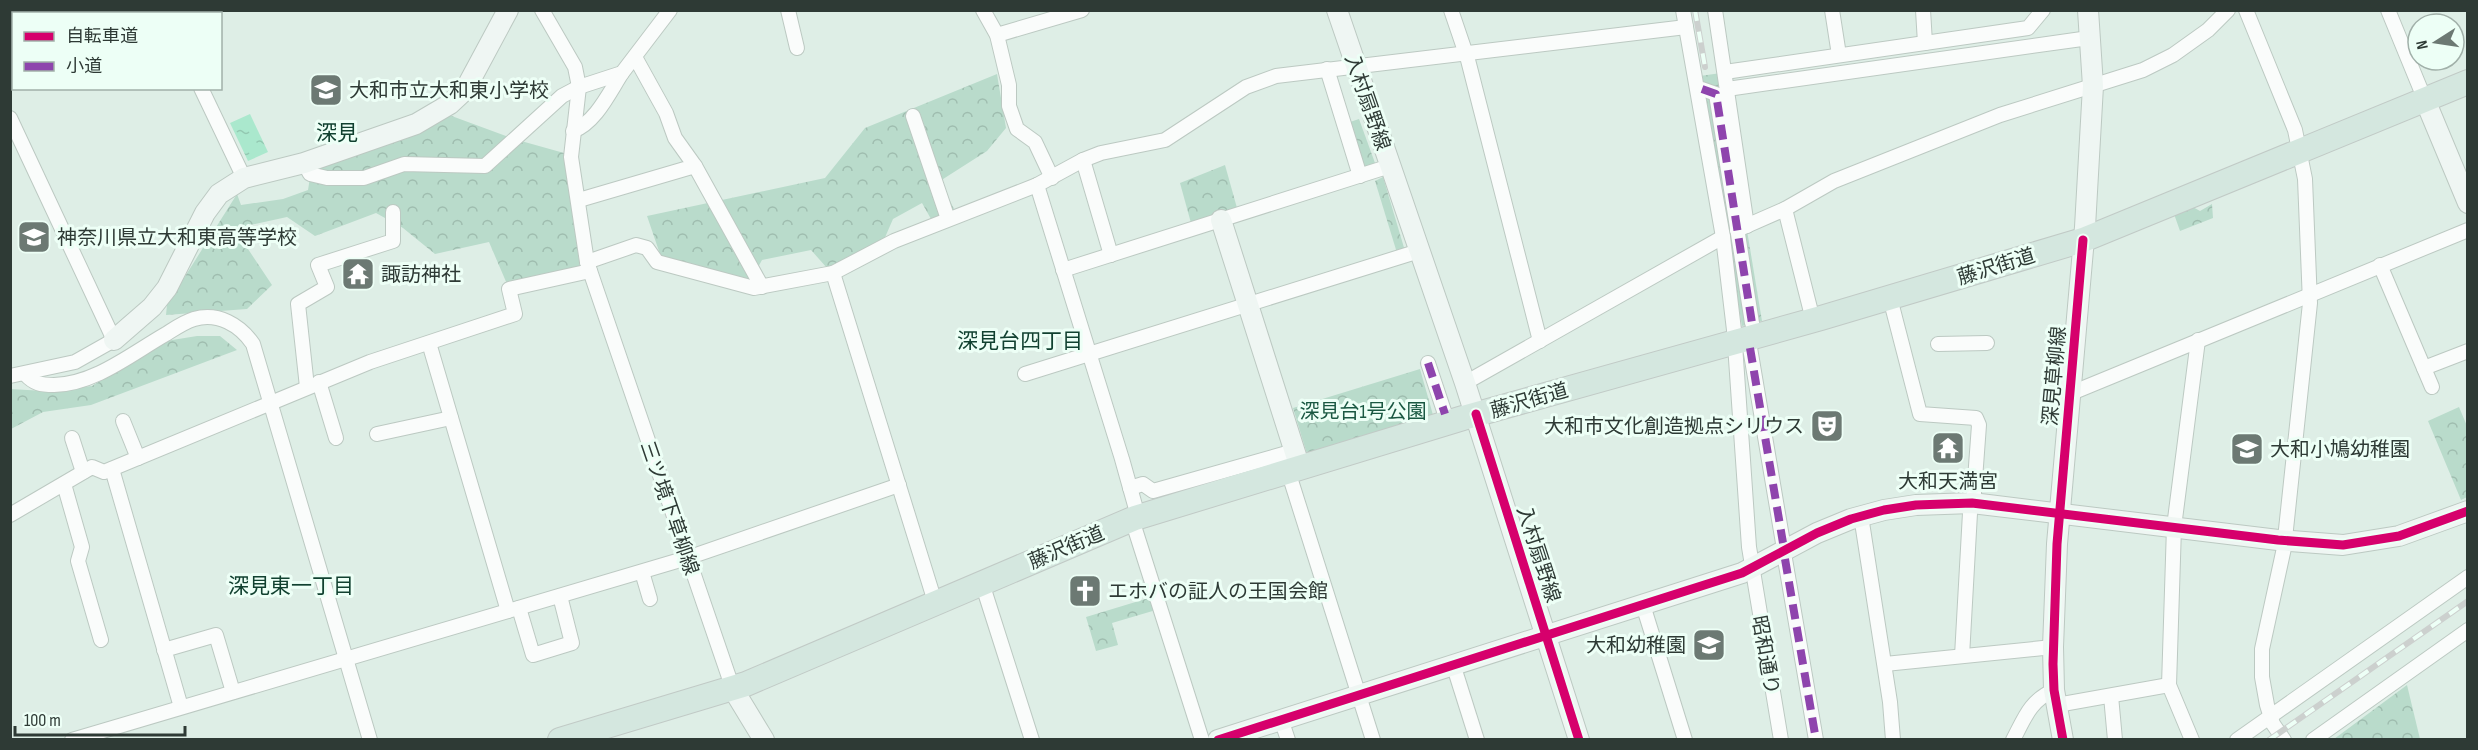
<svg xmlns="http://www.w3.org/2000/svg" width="2478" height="750" font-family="'Sofia Sans Condensed','Noto Sans JP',sans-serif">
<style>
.forest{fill:url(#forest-crowns)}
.water{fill:url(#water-ripples)}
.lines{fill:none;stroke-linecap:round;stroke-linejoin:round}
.street-casing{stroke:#bcc9c2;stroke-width:16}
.secondary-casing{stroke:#bcc9c2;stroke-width:22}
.highway-casing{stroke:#c1cac6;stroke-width:26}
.street{stroke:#fafcfb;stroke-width:14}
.secondary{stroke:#eff6f3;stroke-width:20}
.highway{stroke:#d4e7df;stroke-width:24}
.rail-casing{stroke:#ccd0ce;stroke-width:6}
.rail{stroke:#edfff6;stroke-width:4;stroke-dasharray:11;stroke-linecap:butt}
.quiet{stroke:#8e44ad;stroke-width:8;stroke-dasharray:15 8;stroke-linecap:butt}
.cycleway-casing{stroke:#edfff6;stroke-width:13}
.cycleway{stroke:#d6006c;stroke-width:9}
.labels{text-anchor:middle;stroke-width:6;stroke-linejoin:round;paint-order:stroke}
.poi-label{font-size:20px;fill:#2e3a35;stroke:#edfff6;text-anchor:start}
.street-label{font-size:20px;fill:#2e3a35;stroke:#edfff6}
.park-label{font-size:20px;fill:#1a5842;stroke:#edfff6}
.neighbourhood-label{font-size:21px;fill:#114130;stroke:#edfff6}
</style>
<defs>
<pattern id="forest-crowns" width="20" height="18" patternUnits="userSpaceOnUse" patternTransform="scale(1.5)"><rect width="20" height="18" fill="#b9dbcb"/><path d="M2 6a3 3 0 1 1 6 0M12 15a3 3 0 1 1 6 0" fill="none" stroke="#9fbdaf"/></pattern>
<pattern id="water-ripples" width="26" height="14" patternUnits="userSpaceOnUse" patternTransform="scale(1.5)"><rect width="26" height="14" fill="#aae8cd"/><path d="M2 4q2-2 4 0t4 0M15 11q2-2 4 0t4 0" fill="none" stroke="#93c8b1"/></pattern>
</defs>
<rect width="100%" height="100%" fill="#deeee6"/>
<!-- forest -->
<g class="forest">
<polygon points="1721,73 1762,321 1742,326 1700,76"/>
<polygon points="997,74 1006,128 987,151 940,181 954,209 931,219 922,203 893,219 883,242 827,268 811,250 762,260 750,282 661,257 647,216 825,178 865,128"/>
<polygon points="449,115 514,139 564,153 580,267 507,284 489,242 435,254 403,228 376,213 315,236 287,217 250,225 240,237 272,285 247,309 166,315 167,305 237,194 241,205 283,199 308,190 312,165"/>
<polygon points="1359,119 1375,163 1363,168 1347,123"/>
<polygon points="1225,165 1237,208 1191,223 1180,183"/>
<polygon points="1383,177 1405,251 1397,253 1375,181"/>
<polygon points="2212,204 2213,218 2180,231 2174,214 2193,207 2200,211"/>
<polygon points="197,336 220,336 237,350 91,405 43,412 11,429 10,389 45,391 92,386 166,341"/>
<polygon points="1420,369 1433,415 1307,454 1293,408"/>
<polygon points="2459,407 2467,426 2467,497 2461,500 2428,421"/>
<polygon points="1152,597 1156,610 1112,623 1118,645 1096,651 1086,617"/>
<polygon points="2407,685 2420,739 2334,739"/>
</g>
<!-- water -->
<polygon class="water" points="250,114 268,152 248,161 230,123"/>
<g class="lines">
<!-- street casing -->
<g class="street-casing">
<g id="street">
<polyline points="542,10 575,67 579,87 571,157 587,262 733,689"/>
<polyline points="788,10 797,48"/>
<polyline points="983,10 997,35 1009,85 1009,106 1017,129 1035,142 1052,178"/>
<polyline points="1451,10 1468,60 1540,341"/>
<polyline points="1683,10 1723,237 1734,330 1749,547 1781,740"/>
<polyline points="1715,10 1747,226"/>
<polyline points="1832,10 1839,55"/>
<polyline points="1923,10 1925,43"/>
<polyline points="2246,10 2295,130 2305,179 2310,303 2284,548 2262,649 2262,677 2267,705 2273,724 2284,740"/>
<polyline points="2388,10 2425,100"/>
<polyline points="74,14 83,10"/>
<polyline points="10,28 14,28"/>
<polyline points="997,35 1082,10"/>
<polyline points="1327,69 1360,176"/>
<polyline points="1725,72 2028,28 2043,10"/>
<polyline points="201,88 244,178"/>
<polyline points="1702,89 1716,94 1752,323"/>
<polyline points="1727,89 2089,38"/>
<polyline points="913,116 948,219"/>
<polyline points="10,118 114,340 75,362 10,376"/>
<path d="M573,131C596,122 609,93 622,73"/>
<polyline points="1083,160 1111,255"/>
<polyline points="304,163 310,174 327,178 364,178 404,164 485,166 562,96 579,87 622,73 670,10"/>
<polyline points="695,166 762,287"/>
<polyline points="1037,185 1122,459 1136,509 1135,529 1202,740"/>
<polyline points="579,200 695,166 675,138 666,113 635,57"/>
<polyline points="1785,209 1813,320"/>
<polyline points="1737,230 1785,209 1834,181 2000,115 2143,70 2173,55 2208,30 2228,10"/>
<polyline points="587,262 636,245 647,248 657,262 754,288 833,273 894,241 1037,185 1083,160 1101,153 1165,140 1246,87 1276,76 1686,27"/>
<polyline points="2380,265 2432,387"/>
<polyline points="1063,270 1390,166"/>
<polyline points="833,273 935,602"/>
<polyline points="1890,298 1920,414 1976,418 1979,425 1974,493 1970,513 1962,656"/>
<polyline points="429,343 508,611"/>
<polyline points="1938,344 1987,343"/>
<polyline points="1750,348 1783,543"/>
<polyline points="1428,363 1445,414"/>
<polyline points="2424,368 2468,351"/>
<path d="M25,374C34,384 41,385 54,385C95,384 131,354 166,334C174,329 184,322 194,319C218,312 240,325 253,344L370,740"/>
<polyline points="1025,374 1419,251"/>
<polyline points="319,382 336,438"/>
<polyline points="1465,383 1723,237"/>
<polyline points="307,387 298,304 327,287 318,265 393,241 393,212"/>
<polyline points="2069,394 2468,230"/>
<polyline points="123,421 138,458"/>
<polyline points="377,434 451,418"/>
<polyline points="72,438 83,472"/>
<polyline points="112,469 181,707"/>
<polyline points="1288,471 1373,740"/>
<polyline points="64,484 82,547 78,561 101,640"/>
<polyline points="1130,488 1143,484 1153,491 1294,451"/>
<polyline points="10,515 92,467 104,472 370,362 515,314 509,289 590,271"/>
<polyline points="1861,516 1890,702 1893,740"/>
<polyline points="1785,559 1816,740"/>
<polyline points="642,572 650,599"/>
<polyline points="982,583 1032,740"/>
<polyline points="1643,605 1685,740"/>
<polyline points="519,608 533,655 572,643 560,596"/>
<polyline points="164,650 216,635 233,692"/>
<polyline points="1453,664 1477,740"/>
<polyline points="1885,664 2053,647"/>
<polyline points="2111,696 2115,740"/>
<polyline points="2057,705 2169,685"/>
<polyline points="1281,719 1288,740"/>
<polyline points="72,740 687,558 899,485"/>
<path d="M2013,740C2025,717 2030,701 2054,690"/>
<polyline points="2192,740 2169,685 2174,527 2198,340"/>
<polyline points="2237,740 2468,577"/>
<polyline points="2313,740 2468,630"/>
</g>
</g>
<!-- secondary casing -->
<g class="secondary-casing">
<g id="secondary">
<polyline points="1337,10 1465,383 1579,740"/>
<polyline points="2425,100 2468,203"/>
<polyline points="1221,220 1300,468"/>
<polyline points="114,340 152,307 167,288 205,213 219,194 244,178 304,163 416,124 450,104 465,90 508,10"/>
<polyline points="733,689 764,740"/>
<polyline points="1218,740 1742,573 1817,533 1851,519 1884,510 1916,505 1972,503 2278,540 2343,545 2399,536 2468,511"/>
<polyline points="2063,740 2054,690 2053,647 2057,544 2085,227 2093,86 2088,10"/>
</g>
</g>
<!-- highway casing -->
<g class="highway-casing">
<polyline id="highway" points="560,740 746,684 1135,518 1463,418 1821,318 2083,240 2468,82"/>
</g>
<!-- street -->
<use href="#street" class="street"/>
<!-- secondary -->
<use href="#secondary" class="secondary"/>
<!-- highway -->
<use href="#highway" class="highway"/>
<!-- rail casing -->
<g class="rail-casing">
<g id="rail">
<polyline points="1695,10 1705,67"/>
<polyline points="2269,740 2468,601"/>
</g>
</g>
<!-- rail -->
<use href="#rail" class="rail"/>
<!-- quiet -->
<g class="quiet">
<polyline points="1702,89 1716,94 1752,323"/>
<polyline points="1750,348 1783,543"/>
<polyline points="1428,363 1445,414"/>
<polyline points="1785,559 1816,740"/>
</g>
<!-- cycleway casing -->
<g class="cycleway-casing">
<g id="cycleway">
<polyline points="1476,414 1579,740"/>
<polyline points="1218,740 1742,573 1817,533 1851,519 1884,510 1916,505 1972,503 2278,540 2343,545 2399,536 2468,511"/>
<polyline points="2063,740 2054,690 2053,664 2057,544 2083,240"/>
</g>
</g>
<!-- cycleway -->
<use href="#cycleway" class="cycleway"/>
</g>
<!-- icons -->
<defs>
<g id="school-square" transform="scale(1.725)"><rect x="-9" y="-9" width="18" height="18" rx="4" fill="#6c7973" stroke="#edfff6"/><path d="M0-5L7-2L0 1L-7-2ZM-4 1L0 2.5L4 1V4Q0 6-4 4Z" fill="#fff"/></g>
<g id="temple-square" transform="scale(1.725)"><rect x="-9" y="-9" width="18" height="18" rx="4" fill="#6c7973" stroke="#edfff6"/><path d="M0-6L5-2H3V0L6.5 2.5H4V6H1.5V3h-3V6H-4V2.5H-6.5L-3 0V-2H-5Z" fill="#fff"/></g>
<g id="theatre-square" transform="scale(1.725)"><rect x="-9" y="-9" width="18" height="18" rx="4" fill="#6c7973" stroke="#edfff6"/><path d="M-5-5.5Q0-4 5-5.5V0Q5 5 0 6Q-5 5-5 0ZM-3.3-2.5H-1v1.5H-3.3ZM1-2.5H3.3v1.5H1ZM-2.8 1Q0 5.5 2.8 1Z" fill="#fff"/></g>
<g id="church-square" transform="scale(1.725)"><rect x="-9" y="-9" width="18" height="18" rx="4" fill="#6c7973" stroke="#edfff6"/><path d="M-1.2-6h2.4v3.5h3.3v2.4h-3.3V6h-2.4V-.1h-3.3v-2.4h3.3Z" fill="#fff"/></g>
</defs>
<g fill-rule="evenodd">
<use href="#school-square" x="326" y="90"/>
<use href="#school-square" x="34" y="237"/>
<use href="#temple-square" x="358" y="274"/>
<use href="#theatre-square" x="1827" y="426"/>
<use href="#temple-square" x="1948" y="448"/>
<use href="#school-square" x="2247" y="449"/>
<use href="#church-square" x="1085" y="591"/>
<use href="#school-square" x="1709" y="645"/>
</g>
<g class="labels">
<!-- poi labels -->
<g class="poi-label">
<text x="349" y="97">大和市立大和東小学校</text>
<text x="57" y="244">神奈川県立大和東高等学校</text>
<text x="381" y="281">諏訪神社</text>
<text x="1804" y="433" text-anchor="end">大和市文化創造拠点シリウス</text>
<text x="2270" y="456">大和小鳩幼稚園</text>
<text x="1948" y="488" text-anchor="middle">大和天満宮</text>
<text x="1108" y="598">エホバの証人の王国会館</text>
<text x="1686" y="652" text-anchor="end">大和幼稚園</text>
</g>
<!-- street labels -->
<g class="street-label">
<text transform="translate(1368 102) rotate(71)" y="7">入村扇野線</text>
<text transform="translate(1996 266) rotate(-17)" y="7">藤沢街道</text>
<text transform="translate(2054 376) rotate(-85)" y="7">深見草柳線</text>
<text transform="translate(1529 400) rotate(-16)" y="7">藤沢街道</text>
<text transform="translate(670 508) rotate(71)" y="7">三ツ境下草柳線</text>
<text transform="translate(1066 547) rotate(-23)" y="7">藤沢街道</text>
<text transform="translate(1539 554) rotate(72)" y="7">入村扇野線</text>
<text transform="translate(1766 655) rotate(80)" y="7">昭和通り</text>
</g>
<!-- park labels -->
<g class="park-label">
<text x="1363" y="418">深見台1号公園</text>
</g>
<!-- neighbourhood labels -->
<g class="neighbourhood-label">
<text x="337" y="140">深見</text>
<text x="1020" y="348">深見台四丁目</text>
<text x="291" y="593">深見東一丁目</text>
</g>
</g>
<!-- border -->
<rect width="2478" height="750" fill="none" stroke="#2e3a35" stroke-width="24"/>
<!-- legend -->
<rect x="12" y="12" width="210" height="78" fill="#edfff6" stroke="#a1b0a9" stroke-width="1.5"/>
<rect x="24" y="32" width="30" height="9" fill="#d6006c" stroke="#a1b0a9" stroke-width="1.5"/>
<text x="66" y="42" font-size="18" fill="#2e3a35">自転車道</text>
<rect x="24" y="62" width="30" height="9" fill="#8e44ad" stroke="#a1b0a9" stroke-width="1.5"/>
<text x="66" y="72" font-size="18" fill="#2e3a35">小道</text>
<!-- north arrow -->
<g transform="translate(2436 42) rotate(258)"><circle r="28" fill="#edfff6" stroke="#a1b0a9" stroke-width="1.5"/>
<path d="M0-4.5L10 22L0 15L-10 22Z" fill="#6c7973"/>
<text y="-9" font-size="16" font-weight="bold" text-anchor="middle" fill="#2e3a35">N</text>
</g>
<!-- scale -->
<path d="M15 726v9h170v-9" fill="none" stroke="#2e3a35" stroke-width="3"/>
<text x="24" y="726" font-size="18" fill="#2e3a35" stroke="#edfff6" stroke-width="4.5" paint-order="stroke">100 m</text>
</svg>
